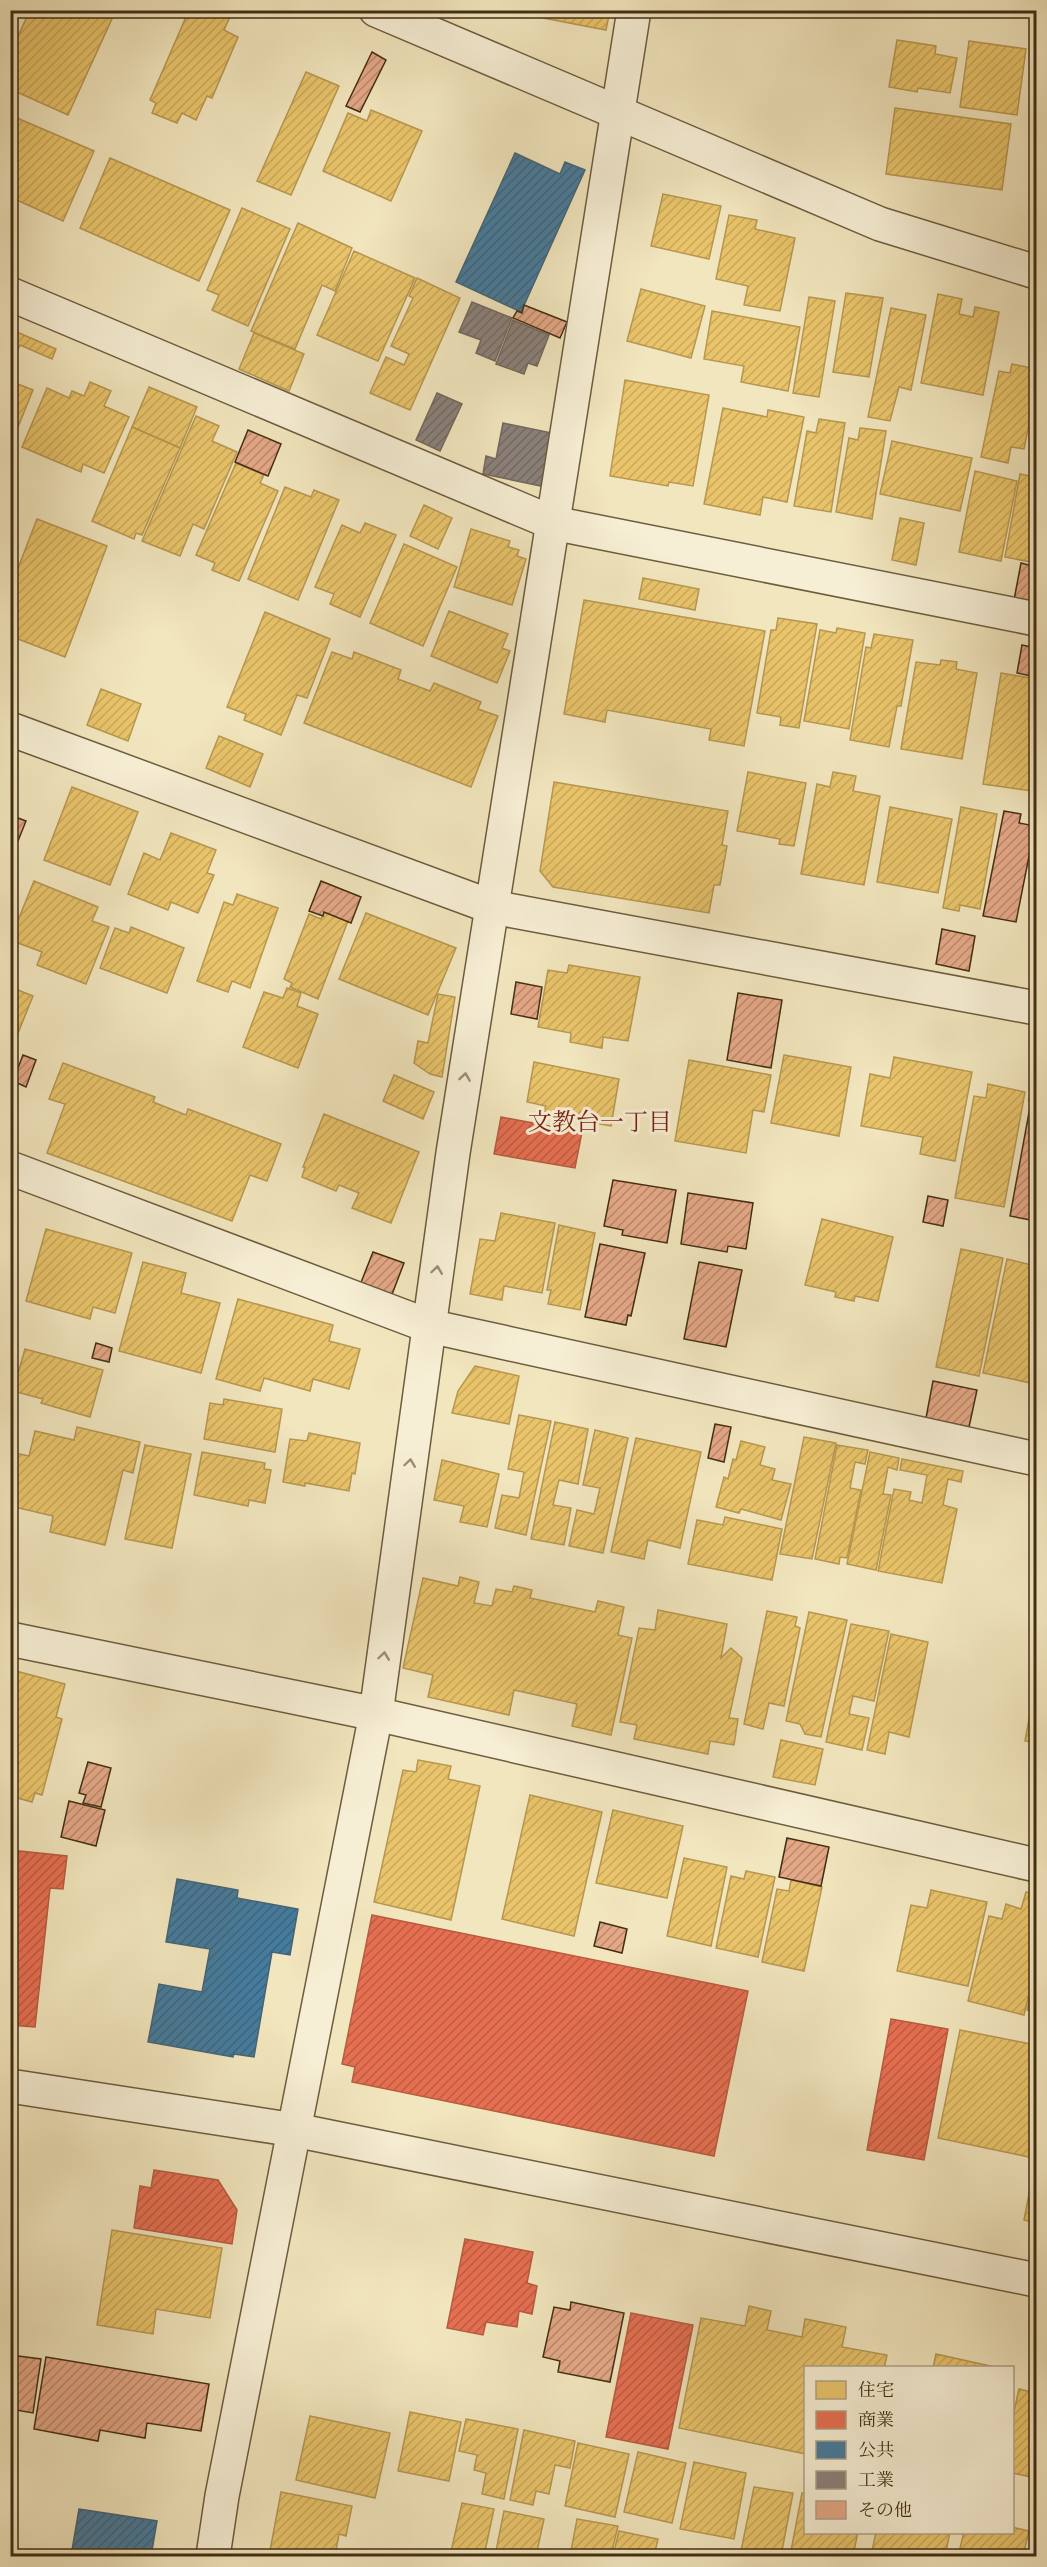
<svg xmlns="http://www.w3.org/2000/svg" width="1047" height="2567" font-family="Vollkorn,'Noto Serif JP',serif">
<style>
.homes{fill:url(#homes-hatch);stroke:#b79750;stroke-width:1.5}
.shops{fill:url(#shops-hatch);stroke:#b65c3f;stroke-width:1.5}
.public{fill:url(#public-hatch);stroke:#446474;stroke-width:1.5}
.industry{fill:url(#industry-hatch);stroke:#74685d;stroke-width:1.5}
.building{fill:url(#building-hatch);stroke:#422e14;stroke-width:1.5}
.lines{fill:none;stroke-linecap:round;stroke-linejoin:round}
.minor-casing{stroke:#6e5c3e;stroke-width:36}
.minor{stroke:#f7efd5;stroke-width:33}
.oneway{stroke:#9c8e74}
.labels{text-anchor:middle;stroke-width:6;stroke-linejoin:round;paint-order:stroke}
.neighbourhood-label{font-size:24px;fill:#7a1f14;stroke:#f7efd5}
</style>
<defs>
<pattern id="homes-hatch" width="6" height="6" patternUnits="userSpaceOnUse" patternTransform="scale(1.5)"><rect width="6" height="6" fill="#e9c46a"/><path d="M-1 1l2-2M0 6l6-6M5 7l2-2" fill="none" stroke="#c9a95b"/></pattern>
<pattern id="shops-hatch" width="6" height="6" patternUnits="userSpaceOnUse" patternTransform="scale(1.5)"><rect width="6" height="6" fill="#e76f51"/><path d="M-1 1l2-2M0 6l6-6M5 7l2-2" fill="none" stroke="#bd5c42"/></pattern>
<pattern id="public-hatch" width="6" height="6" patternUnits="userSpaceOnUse" patternTransform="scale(1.5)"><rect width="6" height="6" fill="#457b9d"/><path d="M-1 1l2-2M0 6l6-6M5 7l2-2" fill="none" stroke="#3b657f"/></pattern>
<pattern id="industry-hatch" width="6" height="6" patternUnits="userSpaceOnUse" patternTransform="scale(1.5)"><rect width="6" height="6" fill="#8a817c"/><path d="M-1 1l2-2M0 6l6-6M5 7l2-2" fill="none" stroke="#726a64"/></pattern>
<pattern id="building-hatch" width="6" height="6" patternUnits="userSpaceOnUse" patternTransform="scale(1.5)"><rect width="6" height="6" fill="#e5a887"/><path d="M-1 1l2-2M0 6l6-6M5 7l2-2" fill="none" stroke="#bb896d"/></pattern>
</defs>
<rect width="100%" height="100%" fill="#f2e6be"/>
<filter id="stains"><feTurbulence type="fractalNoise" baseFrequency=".00333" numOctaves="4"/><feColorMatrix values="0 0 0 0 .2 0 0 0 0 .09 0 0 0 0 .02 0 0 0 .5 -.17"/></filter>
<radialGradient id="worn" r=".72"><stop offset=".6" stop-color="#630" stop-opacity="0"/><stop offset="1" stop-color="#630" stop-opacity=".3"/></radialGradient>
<!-- homes -->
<g class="homes">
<polygon points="30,10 116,10 68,115 10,89 10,54"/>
<polygon points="189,10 233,10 224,30 238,37 212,98 207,96 196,120 182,113 177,123 152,113 156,103 150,100"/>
<polygon points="501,10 610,10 606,30"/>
<polygon points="897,40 936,46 935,54 957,58 950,93 918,88 917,92 889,87"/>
<polygon points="969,41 1026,49 1017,115 960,107"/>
<polygon points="306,72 339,86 291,195 257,181"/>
<polygon points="895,108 1011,124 1002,190 886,174"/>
<polygon points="371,110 422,131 391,201 323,171 348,113 367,121"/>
<polygon points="10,115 94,151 63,221 10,197"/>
<polygon points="110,158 230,210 199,281 80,228"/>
<polygon points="663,194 721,206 709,259 651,246"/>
<polygon points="242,208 290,229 248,326 212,310 219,295 207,290"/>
<polygon points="729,215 757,220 755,229 795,238 780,311 744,305 748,286 716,279"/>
<polygon points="298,223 352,248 335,291 322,285 295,349 251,331"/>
<polygon points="354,251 415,278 378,361 317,335"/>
<polygon points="417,278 460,298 410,410 370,393 386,357 404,365 409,354 391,346 413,298 409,296"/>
<polygon points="641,289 705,306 691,358 627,341"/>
<polygon points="846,293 883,298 869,377 833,372"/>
<polygon points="938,294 962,299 959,314 973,317 975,307 999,312 983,395 921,383"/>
<polygon points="809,297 835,301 819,397 793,393"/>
<polygon points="891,308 926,315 911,390 899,387 890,421 868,417"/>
<polygon points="712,311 800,327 788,391 741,382 744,366 704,359"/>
<polygon points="10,329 56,349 52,359 20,345 10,368"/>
<polygon points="254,333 304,354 289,391 239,369"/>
<polygon points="1012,364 1036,369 1036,390 1024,449 1011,447 1008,463 981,457 999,371 1010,373"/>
<polygon points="625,380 709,395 693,486 669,482 668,486 610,476"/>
<polygon points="10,381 33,390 12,442 10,441"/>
<polygon points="90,382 111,391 104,406 129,417 104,473 83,464 81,472 22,447 47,388 69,398 72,391 84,396"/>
<polygon points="149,387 197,407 180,448 132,427"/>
<polygon points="723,408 767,417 768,410 804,417 787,502 763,497 760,515 704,504"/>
<polygon points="196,416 219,426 212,441 237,452 204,529 193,524 180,556 142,541"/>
<polygon points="819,419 845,423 831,512 794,506 807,431 816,433"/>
<polygon points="1036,426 1036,460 1029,459"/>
<polygon points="132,427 180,448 142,535 136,533 134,539 92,521"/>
<polygon points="860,428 886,431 872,519 836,512 849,438 858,440"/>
<polygon points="892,441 972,458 960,511 880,494"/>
<polygon points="236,463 264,475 260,483 278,491 239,581 212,570 215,563 196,555"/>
<polygon points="975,471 1017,481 1001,561 959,552"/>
<polygon points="1020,474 1036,477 1036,563 1005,557"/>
<polygon points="285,487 311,497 314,490 339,500 298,600 248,579"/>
<polygon points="424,505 452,518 438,549 410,536"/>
<polygon points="900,518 924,523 916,565 892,560"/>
<polygon points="37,519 107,546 65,657 10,636 10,589"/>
<polygon points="365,523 396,535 360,617 330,604 334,594 315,587 342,525 360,533"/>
<polygon points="471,529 510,541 508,547 519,550 517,556 526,559 512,605 454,587"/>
<polygon points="404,544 457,567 423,646 370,623"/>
<polygon points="643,578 699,589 695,610 639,599"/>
<polygon points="584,600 765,631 744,746 709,740 711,729 607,710 605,722 564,714"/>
<polygon points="449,611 508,634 502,648 510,651 497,683 431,656"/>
<polygon points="265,612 330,639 307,698 297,695 281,735 244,720 246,714 227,707"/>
<polygon points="778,618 817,624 799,728 780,725 781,717 757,713 771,630 776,630"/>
<polygon points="837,628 865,633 849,729 804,721 820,630 836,633"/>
<polygon points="874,634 913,640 901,706 897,706 889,747 850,740 866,647 871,648"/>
<polygon points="332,652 352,659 354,652 401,670 398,679 430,691 434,683 481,702 478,709 498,716 471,787 304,723"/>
<polygon points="941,660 957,662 956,669 977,673 962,759 901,749 916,662 940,665"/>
<polygon points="1001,673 1036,679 1036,761 1032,791 983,784"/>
<polygon points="101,689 141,704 128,741 87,725"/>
<polygon points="219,736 263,754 250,787 206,768"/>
<polygon points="748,772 806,783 794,846 779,844 780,839 737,831"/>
<polygon points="833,772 856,776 853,791 880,796 864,885 801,874 817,784 830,787"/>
<polygon points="554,782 728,811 722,845 727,846 720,885 714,885 709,913 553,887 540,871"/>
<polygon points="72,787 138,812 110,885 44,860"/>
<polygon points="890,807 952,819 938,893 877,882"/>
<polygon points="961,807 997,814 980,909 960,905 959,911 943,908"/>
<polygon points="171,833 216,850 207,873 214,875 198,913 171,902 168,910 128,894 144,853 160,860"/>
<polygon points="34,881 98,907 92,921 109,927 86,984 37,965 42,952 10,940"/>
<polygon points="237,894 278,908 250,988 232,981 228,992 197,981 224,902 233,905"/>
<polygon points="324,912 348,921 318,999 290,987 292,983 284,979 309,914 321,919"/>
<polygon points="366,913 456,948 428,1015 339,979"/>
<polygon points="131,927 184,948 167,993 100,968 115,928 129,933"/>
<polygon points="569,965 640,977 628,1041 603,1037 602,1048 570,1042 571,1033 538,1027 548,970 567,973"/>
<polygon points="10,987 33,996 10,1053"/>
<polygon points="287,988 301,993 297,1006 318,1014 298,1068 243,1047 264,992 283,998"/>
<polygon points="438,994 455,997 442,1077 430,1074 414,1063 418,1041 428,1043"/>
<polygon points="784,1055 851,1067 839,1136 771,1123"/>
<polygon points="894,1057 972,1072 955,1161 920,1154 923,1137 861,1126 870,1074 890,1078"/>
<polygon points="689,1060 771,1075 764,1112 753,1110 746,1153 675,1141"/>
<polygon points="534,1062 619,1079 611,1126 543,1114 546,1106 527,1102"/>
<polygon points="63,1063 155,1097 153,1102 186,1115 188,1109 281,1144 267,1181 250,1175 232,1221 47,1153 65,1104 49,1099"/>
<polygon points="394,1075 434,1092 423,1119 383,1101"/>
<polygon points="988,1084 1025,1092 1004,1207 955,1198 974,1096 986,1098"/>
<polygon points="324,1114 419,1152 391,1223 352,1208 359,1193 339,1185 336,1191 302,1177 305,1167 303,1167"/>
<polygon points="501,1213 555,1223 542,1293 504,1286 502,1300 470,1294 480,1239 495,1241"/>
<polygon points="822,1219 893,1237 878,1301 855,1296 854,1301 835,1297 836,1292 805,1285"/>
<polygon points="559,1225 595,1233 580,1310 548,1304 551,1290 547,1290"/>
<polygon points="46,1229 132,1253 115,1313 93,1307 90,1319 26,1301"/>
<polygon points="961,1249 1003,1258 979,1376 936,1367"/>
<polygon points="1007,1259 1036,1266 1033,1295 1036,1295 1036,1355 1031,1383 983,1373"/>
<polygon points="143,1262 186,1273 181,1293 220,1303 201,1373 119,1351"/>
<polygon points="238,1299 333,1325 329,1341 360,1349 349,1389 313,1379 310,1391 264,1378 260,1391 216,1379"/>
<polygon points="25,1349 103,1370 90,1417 41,1403 43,1399 13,1391"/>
<polygon points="475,1366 519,1376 509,1424 452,1413 458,1391"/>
<polygon points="224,1399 282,1409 275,1452 204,1439 210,1403 223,1405"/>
<polygon points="519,1415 551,1421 526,1535 495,1528 502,1495 519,1498 524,1472 508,1469"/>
<polygon points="555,1422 588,1429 578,1484 559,1480 553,1505 571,1508 564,1545 531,1539"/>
<polygon points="77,1427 140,1442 133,1473 123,1470 105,1545 50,1532 53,1516 10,1506 10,1452 29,1456 35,1431 74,1440"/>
<polygon points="595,1430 628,1438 603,1553 569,1546 577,1510 594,1514 600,1488 583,1485"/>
<polygon points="309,1433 360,1443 355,1474 352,1473 349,1491 305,1483 305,1486 283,1482 290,1439 307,1441"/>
<polygon points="804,1437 836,1443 812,1559 780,1554"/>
<polygon points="636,1438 701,1452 680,1548 648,1540 644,1559 611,1552"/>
<polygon points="741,1441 765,1447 760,1465 775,1469 772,1480 791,1484 781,1520 741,1509 739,1513 716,1507 724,1477 728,1479 733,1459 736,1460"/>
<polygon points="145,1445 191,1454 172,1548 125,1539"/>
<polygon points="837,1445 868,1450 865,1464 855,1462 850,1488 861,1490 847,1558 840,1557 839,1564 815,1559"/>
<polygon points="202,1452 265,1463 264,1469 271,1470 265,1503 249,1500 248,1506 194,1495"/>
<polygon points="870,1452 899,1458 897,1470 888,1467 883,1494 891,1495 876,1570 847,1564"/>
<polygon points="902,1459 963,1471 961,1482 948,1479 943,1505 957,1509 942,1583 878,1571 894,1489 911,1492 909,1500 922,1503 927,1475 900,1470"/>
<polygon points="442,1460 499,1474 487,1527 460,1522 464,1506 434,1500"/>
<polygon points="725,1517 782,1529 772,1580 688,1564 697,1520 723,1525"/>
<polygon points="460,1577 479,1582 474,1603 492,1606 496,1589 512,1592 514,1586 532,1590 530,1598 595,1612 598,1601 624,1607 618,1635 632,1638 611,1735 572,1726 577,1704 514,1690 509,1715 428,1697 433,1675 403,1668 423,1578 458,1586"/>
<polygon points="658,1610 727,1624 721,1658 731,1648 742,1658 729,1718 738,1719 734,1745 710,1741 708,1754 634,1739 637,1725 620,1722 639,1628 655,1630"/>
<polygon points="767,1611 797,1617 795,1626 800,1628 784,1706 769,1703 763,1729 744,1724"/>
<polygon points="809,1612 847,1620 821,1737 805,1734 800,1724 786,1721"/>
<polygon points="851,1624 889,1631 874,1701 853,1696 849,1714 869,1718 862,1750 826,1742"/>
<polygon points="891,1634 928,1642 909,1737 889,1732 885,1754 867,1750"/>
<polygon points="16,1671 65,1684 56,1717 62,1719 42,1795 35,1793 32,1802 10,1796 10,1691"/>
<polygon points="1036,1681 1036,1743 1025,1741"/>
<polygon points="781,1740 823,1749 815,1785 773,1777"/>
<polygon points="418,1760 451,1766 448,1779 480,1786 451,1920 374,1902 403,1770 416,1772"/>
<polygon points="530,1795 602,1812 574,1936 502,1919"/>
<polygon points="613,1810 683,1826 667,1898 596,1883"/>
<polygon points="684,1858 727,1867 711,1946 667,1936"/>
<polygon points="746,1871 775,1877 758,1957 716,1948 731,1876 744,1879"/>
<polygon points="791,1880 822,1887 804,1971 762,1962 777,1889 789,1891"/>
<polygon points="931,1890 987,1902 968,1986 897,1971 911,1905 927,1908"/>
<polygon points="1026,1892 1036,1894 1036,1966 1024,2015 968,2001 989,1916 1002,1919 1006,1904 1021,1909"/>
<polygon points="1036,1973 1036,2012 1027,2010"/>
<polygon points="960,2030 1036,2045 1036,2118 1029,2157 938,2138"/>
<polygon points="1032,2179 1036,2180 1036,2223 1024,2220"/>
<polygon points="112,2230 222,2248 210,2318 156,2309 153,2334 97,2325"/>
<polygon points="749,2306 771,2311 767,2330 802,2337 805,2319 846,2327 842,2347 887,2355 884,2368 806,2368 806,2454 679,2428 701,2318 745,2326"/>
<polygon points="936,2354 995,2367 933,2368"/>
<polygon points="1019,2389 1036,2393 1036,2478 1012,2473 1012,2420"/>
<polygon points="410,2412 461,2422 449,2481 398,2471"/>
<polygon points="310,2416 390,2433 375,2498 296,2480"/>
<polygon points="466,2419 518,2429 504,2499 482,2494 486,2473 474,2470 477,2455 459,2451"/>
<polygon points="524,2430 575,2441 570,2468 555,2465 549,2494 536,2491 533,2505 510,2500"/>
<polygon points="578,2443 629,2454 615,2517 565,2506"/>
<polygon points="638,2452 686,2463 672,2523 624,2512"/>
<polygon points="694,2462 746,2473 734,2539 680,2529"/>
<polygon points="754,2487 793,2493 781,2556 740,2556"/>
<polygon points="281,2492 352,2506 346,2536 339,2534 335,2556 269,2556"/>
<polygon points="802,2493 806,2494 806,2532 858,2532 853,2556 790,2556"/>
<polygon points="462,2503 494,2509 484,2556 450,2556"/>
<polygon points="504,2511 544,2519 536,2556 495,2556"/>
<polygon points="577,2519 618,2526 611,2556 570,2556"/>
<polygon points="1012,2527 1029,2531 1023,2556 958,2556 964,2532 1012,2532"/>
<polygon points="619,2531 658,2539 654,2556 613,2556"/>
<polygon points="876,2532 950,2532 945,2556 871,2556"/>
<polygon points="684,2550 713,2556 683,2556"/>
</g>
<!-- shops -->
<g class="shops">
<polygon points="501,1117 582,1132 575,1168 494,1154"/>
<polygon points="10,1850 67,1856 63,1889 50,1888 35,2027 10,2025"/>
<polygon points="372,1915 748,1991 714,2156 352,2082 355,2067 342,2064"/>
<polygon points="891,2019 948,2029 924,2160 867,2150"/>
<polygon points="154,2170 218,2180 237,2210 232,2244 134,2228 140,2186 151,2188"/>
<polygon points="465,2239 533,2252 527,2283 537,2286 532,2314 519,2311 517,2327 486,2322 483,2335 447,2328"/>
<polygon points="631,2313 693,2325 668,2449 606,2437"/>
</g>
<!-- public -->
<g class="public">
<polygon points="515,153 560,174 565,162 585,170 521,312 456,282"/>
<polygon points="177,1879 238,1890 237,1898 298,1909 290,1955 272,1952 254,2057 234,2054 233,2057 148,2042 159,1984 202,1992 210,1949 166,1942"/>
<polygon points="79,2509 157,2521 151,2556 71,2556"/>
</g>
<!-- industry -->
<g class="industry">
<polygon points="472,302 512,318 495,361 476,353 481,340 459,332"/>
<polygon points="513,320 549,335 537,366 528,363 524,374 496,364"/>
<polygon points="437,393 462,404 440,451 416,440"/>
<polygon points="503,423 552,433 541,486 483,474 486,456 496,459"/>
</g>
<!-- building -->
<g class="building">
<polygon points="372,52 386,60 360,112 346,106"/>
<polygon points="524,305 567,322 560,338 513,318 517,311 522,313"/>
<polygon points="248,430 281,444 268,476 235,462"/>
<polygon points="1021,563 1036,567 1035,604 1014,600"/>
<polygon points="1022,645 1036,648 1036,677 1017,673"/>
<polygon points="1004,811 1021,814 1019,823 1035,826 1016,922 983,916"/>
<polygon points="10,815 26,821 10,861"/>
<polygon points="321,881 361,897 351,923 324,912 323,916 309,911"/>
<polygon points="942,929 975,936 969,971 936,964"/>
<polygon points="516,982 542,987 537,1019 511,1014"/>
<polygon points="738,993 782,1000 771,1068 727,1060"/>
<polygon points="23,1055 36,1060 26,1087 13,1081"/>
<polygon points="1036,1063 1036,1103 1029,1101"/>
<polygon points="1030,1107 1036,1109 1036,1221 1010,1216"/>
<polygon points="613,1180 676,1190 667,1243 622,1235 623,1230 604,1226"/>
<polygon points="688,1193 753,1203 746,1249 728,1246 727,1252 681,1244"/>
<polygon points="928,1196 948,1200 943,1226 923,1222"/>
<polygon points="600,1244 645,1253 631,1316 628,1315 626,1325 585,1317"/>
<polygon points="373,1252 404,1263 391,1297 360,1285"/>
<polygon points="699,1262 742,1270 726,1347 684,1339"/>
<polygon points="96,1343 112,1348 109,1362 92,1358"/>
<polygon points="933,1381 977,1390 969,1427 926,1418"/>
<polygon points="715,1424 731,1427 724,1462 708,1458"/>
<polygon points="88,1762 111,1768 101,1807 83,1803 86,1795 79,1793"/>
<polygon points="69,1801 105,1810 96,1846 61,1837"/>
<polygon points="787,1838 829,1847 821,1886 779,1877"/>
<polygon points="600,1922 627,1929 622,1953 594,1946"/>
<polygon points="571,2302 624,2313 610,2382 558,2372 560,2361 543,2357 554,2307 570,2310"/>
<polygon points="18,2356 41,2359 33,2413 10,2409"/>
<polygon points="46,2357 209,2384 201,2431 147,2423 145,2438 100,2430 98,2441 34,2429"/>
</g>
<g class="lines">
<!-- minor casing -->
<g class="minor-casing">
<g id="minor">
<polyline points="376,10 880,224 1036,272"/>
<polyline points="10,294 553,523 1036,619"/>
<polyline points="10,729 492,907 1036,1008"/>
<polyline points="10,1168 429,1326 1036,1459"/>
<polyline points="10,1639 376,1714 1036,1865"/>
<polyline points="10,2086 295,2130 1036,2280"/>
<polyline points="213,2556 222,2496 376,1714 453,1153 634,10"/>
</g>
</g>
<!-- minor -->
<use href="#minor" class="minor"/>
</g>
<!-- one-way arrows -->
<defs><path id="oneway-chevron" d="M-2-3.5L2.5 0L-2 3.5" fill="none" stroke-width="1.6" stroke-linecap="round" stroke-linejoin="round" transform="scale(1.5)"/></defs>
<g class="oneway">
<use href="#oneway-chevron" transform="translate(465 1077) rotate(-81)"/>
<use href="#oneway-chevron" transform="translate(437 1270) rotate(-82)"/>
<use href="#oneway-chevron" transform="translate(410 1463) rotate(-82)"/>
<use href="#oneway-chevron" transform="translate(384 1656) rotate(-82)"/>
</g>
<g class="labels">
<!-- neighbourhood labels -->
<g class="neighbourhood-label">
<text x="600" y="1130">文教台一丁目</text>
</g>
</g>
<!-- margin -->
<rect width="1047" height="2567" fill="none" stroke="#f2e6be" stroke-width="36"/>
<rect x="12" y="12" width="1023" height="2543" fill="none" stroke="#422e14" stroke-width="3"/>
<rect x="18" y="18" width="1011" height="2531" fill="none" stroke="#422e14" stroke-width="1.5"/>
<!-- legend -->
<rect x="804" y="2366" width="210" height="168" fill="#f7efd5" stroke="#afa288" stroke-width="1.5"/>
<rect x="816" y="2381" width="30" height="18" fill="#e9c46a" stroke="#afa288" stroke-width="1.5"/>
<text x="858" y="2396" font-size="18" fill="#422e14">住宅</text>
<rect x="816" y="2411" width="30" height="18" fill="#e76f51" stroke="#afa288" stroke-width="1.5"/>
<text x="858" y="2426" font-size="18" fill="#422e14">商業</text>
<rect x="816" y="2441" width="30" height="18" fill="#457b9d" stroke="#afa288" stroke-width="1.5"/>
<text x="858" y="2456" font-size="18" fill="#422e14">公共</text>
<rect x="816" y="2471" width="30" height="18" fill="#8a817c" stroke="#afa288" stroke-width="1.5"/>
<text x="858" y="2486" font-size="18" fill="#422e14">工業</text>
<rect x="816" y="2501" width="30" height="18" fill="#e5a887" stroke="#afa288" stroke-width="1.5"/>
<text x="858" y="2516" font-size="18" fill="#422e14">その他</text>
<rect width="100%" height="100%" filter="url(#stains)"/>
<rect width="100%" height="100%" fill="url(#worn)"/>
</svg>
